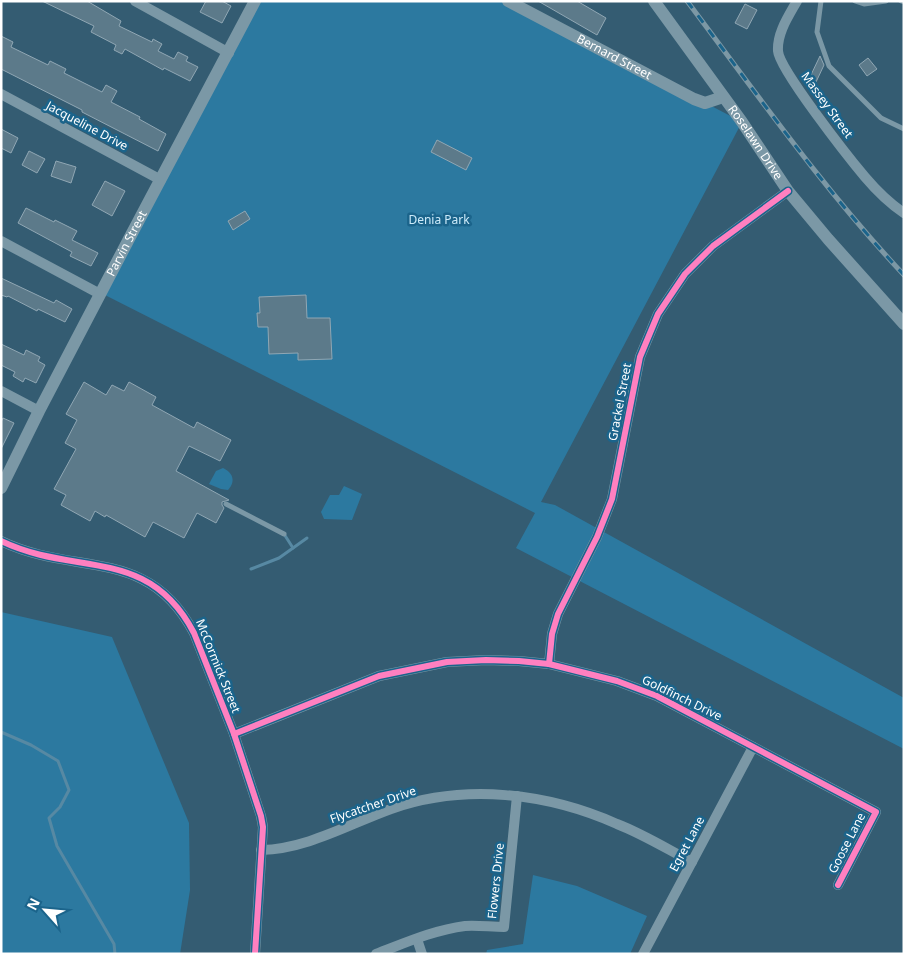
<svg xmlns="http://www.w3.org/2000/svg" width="905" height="955" font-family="'Noto Sans',sans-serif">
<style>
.green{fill:#2c79a0}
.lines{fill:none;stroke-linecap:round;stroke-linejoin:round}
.stream{stroke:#5789a3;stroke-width:3}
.building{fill:#5c7a8a;stroke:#90a7b4}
.service{stroke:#7b98a6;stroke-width:5}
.minor{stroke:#7b98a6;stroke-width:10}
.tertiary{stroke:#7b98a6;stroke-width:12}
.rail-casing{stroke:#7c98a5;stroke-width:5}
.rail{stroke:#1b648b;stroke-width:3;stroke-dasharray:9;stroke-linecap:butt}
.cycleway-casing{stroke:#1b648b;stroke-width:9}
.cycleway{stroke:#ff80c0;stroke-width:6}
.labels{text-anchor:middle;stroke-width:5;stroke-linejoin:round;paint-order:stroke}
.street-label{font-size:12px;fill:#fff;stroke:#1b648b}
.park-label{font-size:12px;fill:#cceaf9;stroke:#1b648b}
</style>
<rect width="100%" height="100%" fill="#345c72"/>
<!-- green -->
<g class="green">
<polygon points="255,1 510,1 742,122 541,502 555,505 904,698 904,749 516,548 535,513 101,293"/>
<path d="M223,468C233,473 236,481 228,490L221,489L209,484L216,471Z"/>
<polygon points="344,486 362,494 352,520 324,519 321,512 330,495 339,495"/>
<polygon points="1,612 112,637 189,823 190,890 180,954 1,954"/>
<polygon points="533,875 577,886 647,916 630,954 486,954 487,950 523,944"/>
</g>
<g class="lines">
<!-- stream -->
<g class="stream">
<polyline points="284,534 293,548"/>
<polyline points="251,569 279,558 307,538"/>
<polyline points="1,732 31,745 58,761 69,790 60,807 49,818 57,846 114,944 115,954"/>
</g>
</g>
<!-- building -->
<g class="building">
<polygon points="42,1 87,1 121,21 119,26 152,42 153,39 162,44 158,51 174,59 178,52 188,57 186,61 198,67 190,81 164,68 163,70 125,49 122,54 114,50 116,45 91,32 94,26"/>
<polygon points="206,1 222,1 231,6 222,23 200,12"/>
<polygon points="538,1 577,1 606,18 597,35"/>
<polygon points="745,4 757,10 747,29 735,23"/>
<polygon points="1,36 13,42 11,47 48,65 50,61 66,69 64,73 102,92 106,85 117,91 111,102 140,117 139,119 166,134 158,151 82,112 82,110 1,69"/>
<polygon points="820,56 824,65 816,82 809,79"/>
<polygon points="868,58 877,69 867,76 859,65"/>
<polygon points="1,129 18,138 11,153 1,148"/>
<polygon points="437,140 472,158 466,170 431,152"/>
<polygon points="29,151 45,159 37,173 22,165"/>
<polygon points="56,161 76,167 71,183 51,176"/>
<polygon points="105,181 125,191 112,216 92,205"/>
<polygon points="26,208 54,222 55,220 77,231 72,240 98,253 91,266 70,256 72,252 18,223"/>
<polygon points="245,211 250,219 233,230 228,221"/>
<polygon points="1,278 54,303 56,300 72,309 65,322 38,309 37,311 8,296 7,297 1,295"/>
<polygon points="306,295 307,318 330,318 332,359 298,360 298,353 269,354 268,327 258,327 257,313 260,313 259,297"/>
<polygon points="1,344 24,355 26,350 40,357 38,361 45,365 36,383 25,378 23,382 13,376 15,372 1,365"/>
<polygon points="84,382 106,395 112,385 124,391 129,382 156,397 152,405 194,428 197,422 231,440 220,461 189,446 176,471 229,500 222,502 222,505 224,508 216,523 197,513 184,538 153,522 145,537 106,515 105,517 95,511 90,521 61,505 66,495 54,489 76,449 65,443 77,420 66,414"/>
<polygon points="3,418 14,423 1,449 1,422"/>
</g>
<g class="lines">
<!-- service -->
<g class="service">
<polyline points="821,1 817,32 829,66 881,118 904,129"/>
<polyline points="855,1 864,4 886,1"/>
<polyline points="901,1 904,2"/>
<polyline points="226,504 284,534"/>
</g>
<!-- minor -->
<g class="minor">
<polyline points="135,1 229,53"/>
<path d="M797,1C788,17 777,33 778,51C779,69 849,158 865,177C876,190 889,203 904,213"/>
<polyline points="1,94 161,180"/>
<polyline points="1,241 100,294"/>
<polyline points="1,391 39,411"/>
<path d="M1,541C75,577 148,545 194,633L234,734L261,816L263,827L255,954"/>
<polyline points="549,664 552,634 558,614 597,537 612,499 640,357 658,314 685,274 713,246 788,191"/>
<polyline points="234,734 379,676 447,662 486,660 519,661 549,664 617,681 657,696 876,812 838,885"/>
<path d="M261,850C307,849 349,824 391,809C465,783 547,793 617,824C643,834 667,849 692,862"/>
<polyline points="417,939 422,954"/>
<path d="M376,954C405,943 434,930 465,926C477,925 491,927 504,927L517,796"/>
<polyline points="643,954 753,747"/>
</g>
<!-- tertiary -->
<g class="tertiary">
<path id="s1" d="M508,1L694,99L705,103L723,97"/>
<path id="s2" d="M654,1L742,122L788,191L828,239L904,324"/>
<path id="s3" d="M1,488L39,411L130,237L255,1"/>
</g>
<!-- rail casing -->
<g class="rail-casing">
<path id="rail" d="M687,1C757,94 824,190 904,275"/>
</g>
<!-- rail -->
<use href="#rail" class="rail"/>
<!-- cycleway casing -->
<g class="cycleway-casing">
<g id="cycleway">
<path d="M1,541C75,577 148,545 194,633L234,734L261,816L263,827L255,954"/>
<polyline points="549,664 552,634 558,614 597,537 612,499 640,357 658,314 685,274 713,246 788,191"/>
<polyline points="234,734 379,676 447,662 486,660 519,661 549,664 617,681 657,696 876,812 838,885"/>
</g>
</g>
<!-- cycleway -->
<use href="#cycleway" class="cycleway"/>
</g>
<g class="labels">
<!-- street labels -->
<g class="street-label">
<text dy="4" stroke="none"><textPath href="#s1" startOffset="120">Bernard Street</textPath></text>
<text transform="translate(827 105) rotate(54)" y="4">Massey Street</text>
<text transform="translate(87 126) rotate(28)" y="4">Jacqueline Drive</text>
<text dy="4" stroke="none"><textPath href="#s2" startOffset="174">Roselawn Drive</textPath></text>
<text dy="4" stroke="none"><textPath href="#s3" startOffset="275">Parvin Street</textPath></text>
<text transform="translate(620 402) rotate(-79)" y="4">Grackel Street</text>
<text transform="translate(218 666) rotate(68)" y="4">McCormick Street</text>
<text transform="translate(682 698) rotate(26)" y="4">Goldfinch Drive</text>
<text transform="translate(373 805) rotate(-19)" y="4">Flycatcher Drive</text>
<text transform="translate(847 843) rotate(-63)" y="4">Goose Lane</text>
<text transform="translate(687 844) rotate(-62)" y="4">Egret Lane</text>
<text transform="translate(496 881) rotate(-84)" y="4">Flowers Drive</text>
</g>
<!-- park labels -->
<g class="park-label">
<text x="439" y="224">Denia Park</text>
</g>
</g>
<!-- border -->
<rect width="905" height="955" fill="none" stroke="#ffffff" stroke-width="5"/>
<!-- north arrow -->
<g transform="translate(45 910) rotate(297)" stroke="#1b648b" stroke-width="4" paint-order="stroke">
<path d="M0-4L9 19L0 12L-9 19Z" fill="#ffffff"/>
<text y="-8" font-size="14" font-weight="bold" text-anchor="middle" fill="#ffffff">N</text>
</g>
</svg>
